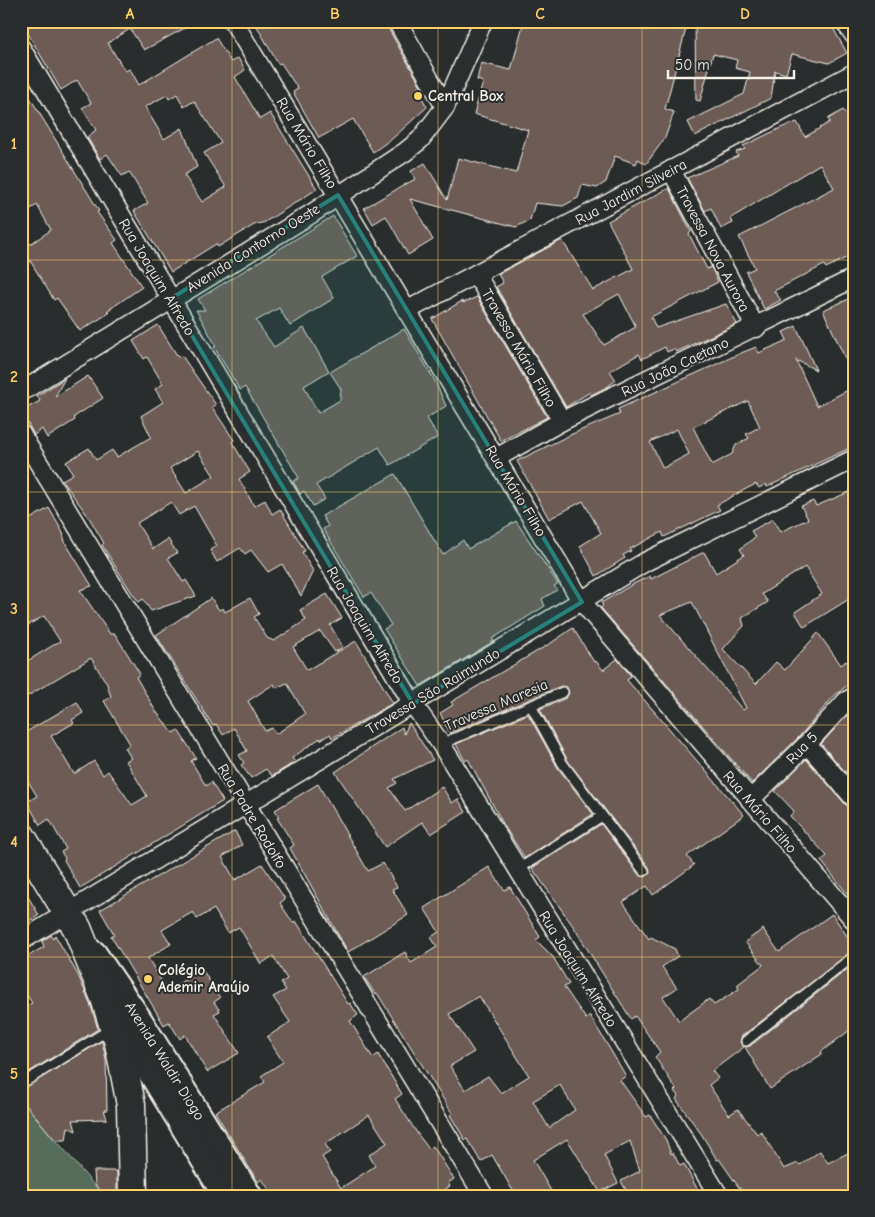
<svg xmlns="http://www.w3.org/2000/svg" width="875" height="1217" viewBox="0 0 875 1217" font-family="'Comic Neue',sans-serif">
<rect width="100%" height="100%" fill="#2a2d2e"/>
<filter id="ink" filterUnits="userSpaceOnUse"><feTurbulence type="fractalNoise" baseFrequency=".02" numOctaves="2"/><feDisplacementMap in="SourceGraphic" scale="10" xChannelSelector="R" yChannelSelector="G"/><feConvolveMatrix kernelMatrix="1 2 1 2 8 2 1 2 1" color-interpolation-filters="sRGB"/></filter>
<g filter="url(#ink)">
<!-- green -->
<polygon fill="#556d5a" stroke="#a4afa1" points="21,1098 103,1196 21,1196"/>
<!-- building -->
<g fill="#6d5c56" stroke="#f4f1e8" fill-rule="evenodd">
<path d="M34,21H198L144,50L130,29L108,43L125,71L130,69L139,85L216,38L231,62L238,58L245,70L235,77L260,119L270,113L317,189L265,222L254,225L218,247L216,244L171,272L134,211L148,203L129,172L122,176L107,154L100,159L87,137L96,130L82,108L91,103L77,80L61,90L24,27ZM177,94L184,107L194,101L221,143L204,153L226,187L202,202L184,175L197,167L182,128L164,139L145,107L167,95L169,99Z"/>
<polygon points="254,21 384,21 421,86 417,88 427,107 393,138 373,152 353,119 319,138 293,92 298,89 281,63 278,64"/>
<polygon points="524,21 688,21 665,109 674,112 665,138 646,164 638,159 636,164 615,156 606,182 597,188 582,185 578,198 563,206 535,203 530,220 516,227 410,199 433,240 408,255 386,216 373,224 364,208 415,179 411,171 425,163 447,200 458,158 516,173 528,130 474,114 483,82 477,80 481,63 511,70"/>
<polygon points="695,21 829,21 847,53 829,63 792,54 786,74 775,71 771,98 695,136 688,122 744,94 750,72 735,68 737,60 713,54 700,101 696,100"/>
<polygon points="21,83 99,211 97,212 117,240 113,243 142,287 107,311 109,313 80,331 57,298 54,300 23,249 51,230 37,205 21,215"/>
<polygon points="854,109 854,254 826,268 824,265 774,291 781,300 764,309 746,272 755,268 739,237 834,188 820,164 731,218 733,223 721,229 711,208 705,211 687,178 738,156 736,152 745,149 743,146 783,127 797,122 805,137 830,122 828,119 843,110 846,114"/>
<path d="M669,188L691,232L689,234L707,269L711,267L718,282L651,317L656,328L726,304L737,324L676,352L674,349L667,352L665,347L642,359L639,354L610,371L616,380L607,387L591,395L590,392L566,407L496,287L503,283L498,274L562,240L593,290L633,269L608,221ZM619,294L636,327L604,345L583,314Z"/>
<polygon points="333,216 357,256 322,277 334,298 290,326 279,308 256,321 274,347 304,328 329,371 304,386 318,413 340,400 341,389 330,372 404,329 435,381 446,406 427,418 438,437 390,465 379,447 316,485 325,499 313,506 304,491 300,494 293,481 299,478 245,387 240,390 214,347 216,346 196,310 205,310 198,299"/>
<polygon points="477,297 547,417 501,441 432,319 462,301 463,303"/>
<polygon points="854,297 854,378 823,310"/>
<path d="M158,325L178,357L182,356L216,405L212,407L234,440L232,442L250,472L239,479L254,506L265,500L272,514L280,509L305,551L302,552L313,571L301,596L282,564L268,572L251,550L245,554L240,548L217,562L210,550L217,546L194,506L179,515L171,502L137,523L153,549L168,539L177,553L168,558L183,582L186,580L196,596L151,611L143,599L139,602L132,593L102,545L104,543L88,516L62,480L73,474L66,462L89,448L96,460L112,450L117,457L151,437L141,416L163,402L155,389L163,384L147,357L144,359L133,341ZM198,451L214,476L186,493L170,468Z"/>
<path d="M796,326L816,370L796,360L817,406L854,387V446L767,487L766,484L759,488L756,484L742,491L717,505L720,510L664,537L662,532L630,549L631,551L623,555L625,558L596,576L580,546L601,533L583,501L549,519L517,461L572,434L620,414L618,409L741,353L756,347L759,353L787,340L783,332ZM748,401L760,427L746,434L749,438L736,445L732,454L712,465L693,427ZM677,429L689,454L663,468L650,442Z"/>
<polygon points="88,376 103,398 74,417 75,420 47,438 42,429 34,435 21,411 40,401 37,396 65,378 55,397"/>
<polygon points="395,474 443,555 463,540 468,549 516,521 558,584 554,586 557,590 542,599 545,606 492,639 494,641 420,686 384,629 391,625 371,593 364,597 323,529 328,526 322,516"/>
<path d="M854,490V596L804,627L795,612L822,594L805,567L762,594L768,602L742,618L744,626L723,649L756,684L776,662L785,670L818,633L841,665L846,661L854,671V676L848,680L850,683L834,696L799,737L752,783L601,608L603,605L601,603L633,584L650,576L651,579L704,552L716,573L744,555L740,549L755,537L751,531L773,519L780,532L808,519L801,506L813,501L816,506ZM692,602L746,708L743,710L660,615Z"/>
<polygon points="49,508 63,533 65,542 92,586 80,590 110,634 115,634 140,674 136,677 155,710 173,733 178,730 196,758 191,761 206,786 211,782 223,801 80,888 64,860 65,858 61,852 66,849 49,819 40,825 27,802 37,796 21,770 21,735 77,702 83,713 72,720 74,723 51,736 74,774 94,761 103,775 108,771 132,805 147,796 126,761 131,758 125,748 130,744 104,701 111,697 107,684 91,658 21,700 21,665 60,641 44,616 21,629 21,524"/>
<path d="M327,594L342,618L330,625L343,647L335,652L320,631L293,647L307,670L356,641L393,703L332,738L330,734L320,740V738L292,758L295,762L272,776L266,769L251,778L241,765L244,763L239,755L247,751L234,728L223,735L216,724L213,726L156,635L211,598L219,610L223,608L225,612L250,598L259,614L254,617L267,638L274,641L306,620L300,610ZM287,683L305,714L276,734L272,728L265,731L248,701L274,684L276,688Z"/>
<polygon points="573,628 594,662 596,661 603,670 617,659 631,676 627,680 744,815 687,856 694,865 653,895 647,886 623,902 649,939 651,937 675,949 678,956 662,967 677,988 663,997 679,1021 709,999 714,1005 739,989 737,985 763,965 745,942 763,929 779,952 832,914 854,946 854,950 742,1036 740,1042 744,1047 712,1071 718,1078 709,1085 729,1115 738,1109 757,1134 761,1131 784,1169 798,1163 800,1165 820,1151 828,1163 848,1153 854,1163 854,1196 745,1196 719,1159 717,1160 702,1135 676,1099 678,1096 674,1091 676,1089 655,1057 660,1052 635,1016 631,1019 573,926 532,868 601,824 639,875 645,877 650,873 649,867 568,761 540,709 566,698 569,693 567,687 561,686 450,733 446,726 440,713 453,705 451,702 551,643"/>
<polygon points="852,710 854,711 854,782 821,744"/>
<polygon points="528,714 558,768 593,814 525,858 506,829 468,759 465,761 456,744"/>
<polygon points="409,723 433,760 394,779 397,783 389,788 405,811 442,787 452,803 458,799 466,812 431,834 422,822 385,847 335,772 402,727 404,734"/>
<polygon points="806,759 846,805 854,808 854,902 821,861 827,856 790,816 794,811 775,791"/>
<polygon points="318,784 368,871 383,863 397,887 392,889 408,915 348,952 290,848 294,845 277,818 279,817 275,810"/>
<path d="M235,831L242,845L222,857L235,880L262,864L285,899L280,903L293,923L296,921L348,1004L350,1003L358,1015L350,1021L373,1058L378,1054L402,1094L395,1099L419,1136L429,1149L433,1146L454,1179L448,1183L450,1186L435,1196H273L262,1179L258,1182L215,1112L265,1082L261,1076L283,1062L267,1037L290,1022L273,997L286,990L281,983L287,979L273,956L261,964L239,927L228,933L214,909L197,919L193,912L162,930L171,944L148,958L167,991L202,969L220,998L214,1002L220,1011L214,1014L239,1053L207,1072L185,1035L180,1039L169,1022L164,1025L111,936L114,934L100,910ZM369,1115L387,1143L369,1155L375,1166L341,1188L322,1157L330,1152L325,1144Z"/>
<path d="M489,867L504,890L510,887L540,937L536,940L553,957L569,984L564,987L586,1019L590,1016L626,1076L620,1080L646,1117L650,1115L666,1140L671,1154L673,1153L680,1166L684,1164L701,1196H629L621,1181L640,1171L630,1141L604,1155L618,1183L600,1192L567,1139L533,1160L554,1196H516L492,1155L481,1162L467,1139L465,1140L450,1115L452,1113L377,993L375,994L364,977L405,952L411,963L437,947L431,937L439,932L424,908ZM479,996L529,1076L501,1093L488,1076L465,1090L450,1066L474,1052L449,1014ZM560,1085L575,1110L549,1128L533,1101Z"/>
<polygon points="21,885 39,915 21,926"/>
<polygon points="51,935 53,939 55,935 78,975 90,1003 98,1029 21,1077 21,1009 32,1003 21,986 21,960 44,947 42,941"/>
<polygon points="854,964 854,1027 821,1052 822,1054 770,1089 745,1047 750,1046"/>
<polygon points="102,1041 106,1059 107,1110 104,1110 107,1119 73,1120 76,1131 68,1127 66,1140 55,1140 21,1099 21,1090"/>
<polygon points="94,1171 117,1171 117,1196 105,1196 95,1185"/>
</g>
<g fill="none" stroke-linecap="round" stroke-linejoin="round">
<defs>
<g id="lane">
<polyline points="531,706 563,764 644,871"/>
<polyline points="441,744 563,692"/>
<polyline points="517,870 602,816"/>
<polyline points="746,1041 854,956"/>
<polyline points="21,1084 112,1028"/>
</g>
<g id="street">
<polyline points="233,21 582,602 854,920"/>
<polyline points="397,21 445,107"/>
<polyline points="844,21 854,35"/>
<polyline points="21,48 413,704 441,744 719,1196"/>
<polyline points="671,170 756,328"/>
<polyline points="476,274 562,421"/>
<polyline points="408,310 854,73"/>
<polyline points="21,392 311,214 405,152 420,140 445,107 483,21"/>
<polyline points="21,434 484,1196"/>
<polyline points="496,458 562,421 854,278"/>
<polyline points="807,744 854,798"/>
<polyline points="750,800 807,744 846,701 854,697"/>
<polyline points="21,941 645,562 854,459"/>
</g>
<g id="secondary">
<polyline points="94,954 136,1015 249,1196"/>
<polyline points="116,1015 226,1196"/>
</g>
<polyline id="primary" points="21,836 77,928 105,998 119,1043 131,1105 133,1196"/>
</defs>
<!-- lane casing -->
<use href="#lane" stroke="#f4f1e8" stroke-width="12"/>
<!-- street casing -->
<use href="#street" stroke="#f4f1e8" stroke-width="21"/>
<!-- secondary casing -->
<use href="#secondary" stroke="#f4f1e8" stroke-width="29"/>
<!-- primary casing -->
<use href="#primary" stroke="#f4f1e8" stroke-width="31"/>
<!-- lane -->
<use href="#lane" stroke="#2a2d2e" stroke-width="9"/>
<!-- street -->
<use href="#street" stroke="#2a2d2e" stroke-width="18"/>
<!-- secondary -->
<use href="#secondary" stroke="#2a2d2e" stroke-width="25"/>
<!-- primary -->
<use href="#primary" stroke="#2a2d2e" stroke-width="28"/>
</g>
</g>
<!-- marked area -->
<path fill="#26827a" fill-opacity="0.2" stroke="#26827a" stroke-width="4" stroke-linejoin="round" d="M338,195L582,602L413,704L170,299Z"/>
<!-- grid -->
<path fill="none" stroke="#ffd166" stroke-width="1" stroke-opacity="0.55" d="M232,21V1196M438,21V1196M642,21V1196M21,260H854M21,492H854M21,725H854M21,957H854"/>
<!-- markers -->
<g fill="#ffd166" stroke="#2a2d2e" stroke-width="2">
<circle cx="418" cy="96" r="5"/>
<circle cx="148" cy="979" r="5"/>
</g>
<g text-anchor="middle" stroke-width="4" stroke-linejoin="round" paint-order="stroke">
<!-- poi labels -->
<g font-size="15" font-weight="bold" fill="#f4f1e8" stroke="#2a2d2e" text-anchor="start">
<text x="428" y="101">Central Box</text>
<text x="158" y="975">Colégio<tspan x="158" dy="17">Ademir Araújo</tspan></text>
</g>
<!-- street labels -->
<g font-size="15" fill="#f4f1e8" stroke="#2a2d2e">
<text transform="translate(307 143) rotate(59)" y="5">Rua Mário Filho</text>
<text transform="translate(631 192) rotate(-28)" y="5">Rua Jardim Silveira</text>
<text transform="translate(253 248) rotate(-32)" y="5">Avenida Contorno Oeste</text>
<text transform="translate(713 249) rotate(62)" y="5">Travessa Nova Aurora</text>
<text transform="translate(157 277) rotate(59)" y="5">Rua Joaquim Alfredo</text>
<text transform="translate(519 348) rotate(60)" y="5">Travessa Mário Filho</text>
<text transform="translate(675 367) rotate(-26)" y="5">Rua João Caetano</text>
<text transform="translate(516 491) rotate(59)" y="5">Rua Mário Filho</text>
<text transform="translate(365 625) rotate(59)" y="5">Rua Joaquim Alfredo</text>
<text transform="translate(433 691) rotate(-31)" y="5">Travessa São Raimundo</text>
<text transform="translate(496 705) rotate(-23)" y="5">Travessa Maresia</text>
<text transform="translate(802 748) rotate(-46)" y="5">Rua 5</text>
<text transform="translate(760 812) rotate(49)" y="5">Rua Mário Filho</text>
<text transform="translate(252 816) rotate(59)" y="5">Rua Padre Rodolfo</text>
<text transform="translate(578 969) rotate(58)" y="5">Rua Joaquim Alfredo</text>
<text transform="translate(165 1061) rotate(58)" y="5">Avenida Waldir Diogo</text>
</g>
</g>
<!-- margin -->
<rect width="875" height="1217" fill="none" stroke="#2a2d2e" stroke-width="55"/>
<!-- scale -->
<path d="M668 70v8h126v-8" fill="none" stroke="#f4f1e8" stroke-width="2.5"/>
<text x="675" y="70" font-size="15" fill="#f4f1e8" stroke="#2a2d2e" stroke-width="4" paint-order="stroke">50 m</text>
<rect x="28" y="28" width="820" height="1162" fill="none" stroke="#ffd166" stroke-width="2"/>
<g font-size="16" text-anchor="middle" font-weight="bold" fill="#ffd166">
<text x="130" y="19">A</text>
<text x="335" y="19">B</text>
<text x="540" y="19">C</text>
<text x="745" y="19">D</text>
<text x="14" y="149">1</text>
<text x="14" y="382">2</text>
<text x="14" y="614">3</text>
<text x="14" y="847">4</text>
<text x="14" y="1079">5</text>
</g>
</svg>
